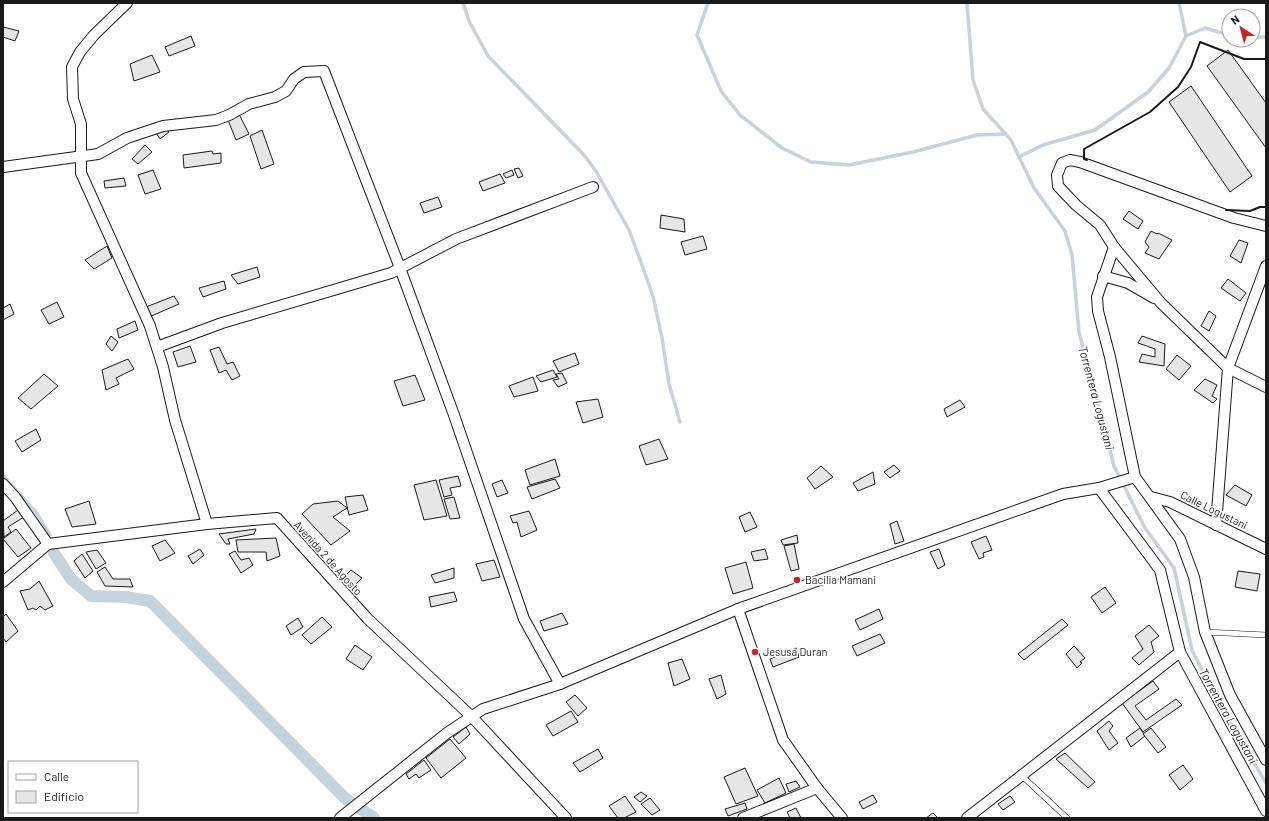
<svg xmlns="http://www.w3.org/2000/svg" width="1269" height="821" viewBox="0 0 1269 821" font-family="Barlow,sans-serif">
<rect width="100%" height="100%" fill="#fff"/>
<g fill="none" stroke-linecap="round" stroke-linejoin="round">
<!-- stream -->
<g stroke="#c6d2dc" stroke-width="3.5">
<polyline points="463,3 469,21 488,56 585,156 597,173 629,230 638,254 653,296 662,338 669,384 680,422"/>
<polyline points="708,3 697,35 721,91 740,115 782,148 811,162 849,165 913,152 977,135 1005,134"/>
<polyline points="967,3 973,80 983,109 1011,140 1034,188 1065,231 1072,255 1079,332 1114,466 1145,528 1174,568 1192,650 1220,706 1266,783"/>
<polyline points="1179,3 1186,36"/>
<polyline points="1253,37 1266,37"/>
<polyline points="1019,157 1043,145 1095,130 1148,92 1169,68 1186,36 1205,28 1229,35"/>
<polyline points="3,476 36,512 50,535"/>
</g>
<!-- canal -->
<polyline stroke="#c6d2dc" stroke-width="12" points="54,553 71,579 91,596 126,597 150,601 346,799 374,818"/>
</g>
<!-- building -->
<g fill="#e6e6e6" stroke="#1a1a1a">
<polygon points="3,27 19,31 15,41 3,37"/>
<polygon points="191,36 195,46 169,56 165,47"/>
<polygon points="1228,50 1266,103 1266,148 1207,66"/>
<polygon points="152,55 160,72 134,81 130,64"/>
<polygon points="1191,86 1252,176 1230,192 1169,102"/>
<polygon points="239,114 249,134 236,140 228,120"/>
<polygon points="164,127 169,132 160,139 154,130"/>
<polygon points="262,130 274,164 261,169 250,136"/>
<polygon points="145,145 152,152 138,164 132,159"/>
<polygon points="212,151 213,154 221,153 221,163 184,168 183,155"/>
<polygon points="519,168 523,176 518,178 514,169"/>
<polygon points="153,170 161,189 145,194 138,175"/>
<polygon points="512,170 514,175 506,178 503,174"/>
<polygon points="500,174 505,183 483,191 479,182"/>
<polygon points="124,178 126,186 105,188 104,181"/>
<polygon points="438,197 442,207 424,213 420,203"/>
<polygon points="1129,211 1143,221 1138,229 1123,219"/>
<polygon points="661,215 684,219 685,232 660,228"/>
<polygon points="1151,231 1157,234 1158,233 1172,240 1159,259 1145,253 1149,247 1145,242"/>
<polygon points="703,236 707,249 685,255 681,242"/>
<polygon points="1239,240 1248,243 1241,263 1230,256"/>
<polygon points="107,246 112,258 94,269 85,260"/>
<polygon points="257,267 260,277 238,284 231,275"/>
<polygon points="1228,279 1246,293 1240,301 1221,288"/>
<polygon points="224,281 226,289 203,297 199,288"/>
<polygon points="174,296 179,304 149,317 146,307"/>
<polygon points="57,302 64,317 49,324 41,310"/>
<polygon points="10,304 14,314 3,320 3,308"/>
<polygon points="1209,311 1216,316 1209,331 1201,326"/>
<polygon points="135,321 138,330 119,338 117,329"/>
<polygon points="111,336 118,342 112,351 106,344"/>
<polygon points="1142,336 1165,344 1164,366 1139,362 1142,354 1155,357 1155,349 1138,343"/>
<polygon points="190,346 196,362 178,367 173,352"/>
<polygon points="219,347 227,364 233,362 240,376 232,380 226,370 219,373 210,350"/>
<polygon points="575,353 579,364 559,372 553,361"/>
<polygon points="1177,355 1191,366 1179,380 1166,369"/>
<polygon points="128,359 134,369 116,378 119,384 106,390 102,370"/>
<polygon points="553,370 557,377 541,382 536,376"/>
<polygon points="562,373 567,383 558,387 553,380 559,379 556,374"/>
<polygon points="44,374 58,386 31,409 18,398"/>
<polygon points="415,375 425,400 403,406 394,381"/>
<polygon points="533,377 538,391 514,397 509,386"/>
<polygon points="1205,379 1217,385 1212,396 1217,399 1213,403 1194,390"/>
<polygon points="598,399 603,417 583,423 576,402"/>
<polygon points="960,400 965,407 947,417 944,409"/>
<polygon points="36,429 41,440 22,452 15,441"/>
<polygon points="659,439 668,459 646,465 639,446"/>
<polygon points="555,459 560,476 530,485 525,470"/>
<polygon points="894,465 900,471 890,478 884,472"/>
<polygon points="821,466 833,477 815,489 807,478"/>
<polygon points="873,472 875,484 858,491 853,483"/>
<polygon points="458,476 461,486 450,488 452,495 444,497 439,480"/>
<polygon points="555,479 560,488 532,499 527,487"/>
<polygon points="436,480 447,516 424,520 414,485"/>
<polygon points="502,480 508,493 497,497 492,484"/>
<polygon points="1235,485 1252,495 1246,506 1226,495"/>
<polygon points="363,495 368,510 349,515 345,497"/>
<polygon points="454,497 460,518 450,519 444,499"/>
<polygon points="89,501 96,524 72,527 65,509"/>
<polygon points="338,501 347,508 333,517 350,531 331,545 302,514 313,504"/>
<polygon points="18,510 24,517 8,527 11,532 4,537 3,521"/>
<polygon points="529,511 537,530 521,537 517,522 513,523 510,516"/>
<polygon points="750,512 757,527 745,532 739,517"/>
<polygon points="897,521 904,541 895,544 890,524"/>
<polygon points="16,529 31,548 18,557 3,539"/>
<polygon points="256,529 254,534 228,539 230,544 226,544 219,534"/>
<polygon points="797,535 798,543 783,545 781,540"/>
<polygon points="986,536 992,550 983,553 984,557 979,559 971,542"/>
<polygon points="276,538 280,556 267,561 266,552 238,552 236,540"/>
<polygon points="165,540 175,553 160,561 152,546"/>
<polygon points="794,544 799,569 791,571 784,546"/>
<polygon points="200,549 204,555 193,564 188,556"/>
<polygon points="765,549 768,559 754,561 751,552"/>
<polygon points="939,549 945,565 938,569 930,552"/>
<polygon points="97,550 106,563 96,569 86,552"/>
<polygon points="235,551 241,560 249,558 253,565 241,573 229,554"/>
<polygon points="82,554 93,571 85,578 74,561"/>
<polygon points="494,560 500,577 482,581 476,564"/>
<polygon points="746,562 753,588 733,594 725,568"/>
<polygon points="105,567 113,579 130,579 133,587 105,586 97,572"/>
<polygon points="454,568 454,578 435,583 431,575"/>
<polygon points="351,570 362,578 351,589 342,579"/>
<polygon points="1238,571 1260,574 1257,591 1235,587"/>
<polygon points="39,581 53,606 45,610 40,606 36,610 33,608 28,610 20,591 30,589"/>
<polygon points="1105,587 1116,603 1102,613 1091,597"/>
<polygon points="454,592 457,601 431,607 429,597"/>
<polygon points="879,609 883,619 860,630 855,620"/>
<polygon points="562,613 568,624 544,631 540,621"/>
<polygon points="6,614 18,631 6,642 3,638 3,617"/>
<polygon points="322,617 332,627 311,644 302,635"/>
<polygon points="298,618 303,627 291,635 286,626"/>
<polygon points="1062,619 1068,625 1024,660 1018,654"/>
<polygon points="1149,625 1159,636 1151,642 1154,652 1139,665 1132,658 1143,649 1135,636"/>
<polygon points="880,634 885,643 857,656 852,646"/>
<polygon points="355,645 372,657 363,670 346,659"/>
<polygon points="1074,646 1085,658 1080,662 1082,663 1077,668 1066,654"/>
<polygon points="796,648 799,657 773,667 770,659"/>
<polygon points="682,659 690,679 674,686 668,663"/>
<polygon points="721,675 726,694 717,699 709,679"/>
<polygon points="1153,681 1159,689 1135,706 1146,720 1176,699 1182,705 1143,732 1122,703"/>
<polygon points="575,695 587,708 578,716 566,702"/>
<polygon points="571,711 578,722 553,736 546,725"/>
<polygon points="1109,721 1113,726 1109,731 1118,743 1109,750 1097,731"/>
<polygon points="466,727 470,734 459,744 453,737"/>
<polygon points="1140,728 1145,736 1131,747 1126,738"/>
<polygon points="1151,728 1166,747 1158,753 1143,734"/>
<polygon points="450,739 466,758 441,778 426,758"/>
<polygon points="598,749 603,758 580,772 573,763"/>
<polygon points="1065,753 1095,782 1088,788 1056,759"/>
<polygon points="424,760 431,770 419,778 416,774 409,779 406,774"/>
<polygon points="1183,765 1193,779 1180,790 1169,775"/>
<polygon points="745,768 758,796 736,804 724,777"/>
<polygon points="779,778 786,793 765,803 757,790"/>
<polygon points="796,781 800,787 789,792 786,784"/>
<polygon points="641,792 647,796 640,802 634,797"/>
<polygon points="873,795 877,802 863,809 859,802"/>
<polygon points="625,796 636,812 624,818 618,818 609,806"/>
<polygon points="1010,796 1015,802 1003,810 998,804"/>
<polygon points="650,798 660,810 652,815 641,804"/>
<polygon points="745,803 747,809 728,816 725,809"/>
<polygon points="796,808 801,818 790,818 787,812"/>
<polygon points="933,813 938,818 926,818"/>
</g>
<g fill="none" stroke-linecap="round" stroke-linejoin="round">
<defs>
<g id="lane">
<polyline points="1205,632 1266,635"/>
<polyline points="1021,775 1067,818"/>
</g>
<g id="street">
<polyline points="127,3 94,35 80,52 72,67 73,99 81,124 81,173 150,326 163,367 175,420 207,524"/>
<polyline points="3,167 98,154 127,138 163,126 216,120 229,115 249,104 275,97 286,91 294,79 304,72 324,71 400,268 454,415 524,619 560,684"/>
<polyline points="1266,226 1234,218 1080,162 1070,160 1062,163 1057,175 1058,186 1076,205 1100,225 1114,247 1161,303 1228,368 1266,387"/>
<polyline points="1114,247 1097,297 1098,311 1110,357 1135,477 1180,539 1194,577 1205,632 1230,695 1266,760"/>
<polyline points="1103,276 1128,283 1154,298"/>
<polyline points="157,347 222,323 391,273 456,239 593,187"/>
<polyline points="3,484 15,497 48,544"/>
<polyline points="1099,488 1160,570 1180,652 1266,811"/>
<polyline points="1151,497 1170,502 1266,549"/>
<polyline points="1216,525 1228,368 1266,266"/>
<polyline points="3,582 48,544 207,524 277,518 368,619 472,717 566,818"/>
<polyline points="738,609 783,740 817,788 842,818"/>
<polyline points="340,818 447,733 483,709 560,684 738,609 1063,494 1099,488 1135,477"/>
<polyline points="743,818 817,788"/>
<polyline points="967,818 1180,652"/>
</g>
</defs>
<!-- lane casing -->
<use href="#lane" stroke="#1a1a1a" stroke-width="6"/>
<!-- street casing -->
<use href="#street" stroke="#1a1a1a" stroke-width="12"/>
<!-- lane -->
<use href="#lane" stroke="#fff" stroke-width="5"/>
<!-- street -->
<use href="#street" stroke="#fff" stroke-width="10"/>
<!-- wall -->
<g stroke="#1a1a1a" stroke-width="2">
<polyline points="1087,160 1084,159 1084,149 1150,112 1178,87 1191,67 1200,42 1244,59 1266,59"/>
<polyline points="1226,210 1250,211 1260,207 1266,207"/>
</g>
</g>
<!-- markers -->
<g fill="#c62828" stroke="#fff" stroke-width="1.5">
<circle cx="797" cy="580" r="4"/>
<circle cx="755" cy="652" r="4"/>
</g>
<g text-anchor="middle" stroke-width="3" stroke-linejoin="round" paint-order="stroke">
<!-- street labels -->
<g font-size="11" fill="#1a1a1a" stroke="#fff">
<text transform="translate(1214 510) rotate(26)" y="4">Calle Logustani</text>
<text transform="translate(328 558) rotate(48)" y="4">Avenida 2 de Agosto</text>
</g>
<!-- poi labels -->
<g font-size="11" fill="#1a1a1a" stroke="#fff" text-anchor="start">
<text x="805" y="584">Bacilia Mamani</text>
<text x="763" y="656">Jesusa Duran</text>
</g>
<!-- water labels -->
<g font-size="12" font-style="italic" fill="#1a1a1a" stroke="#fff">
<text transform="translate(1096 398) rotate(75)" y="4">Torrentera Logustani</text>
<text transform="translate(1228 716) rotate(61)" y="4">Torrentera Logustani</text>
</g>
</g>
<!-- border -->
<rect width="1269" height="821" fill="none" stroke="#1a1a1a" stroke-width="8"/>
<!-- legend -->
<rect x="8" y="761" width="130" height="52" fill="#ffffff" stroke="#a3a3a3"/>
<rect x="16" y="774" width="20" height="6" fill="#ffffff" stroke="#a3a3a3"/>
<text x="44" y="781" font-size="12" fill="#1a1a1a">Calle</text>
<rect x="16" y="791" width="20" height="12" fill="#e6e6e6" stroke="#a3a3a3"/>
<text x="44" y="801" font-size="12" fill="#1a1a1a">Edificio</text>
<!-- north arrow -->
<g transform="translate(1241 28) rotate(324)"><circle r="19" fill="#ffffff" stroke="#a3a3a3"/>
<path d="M0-3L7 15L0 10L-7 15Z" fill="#c62828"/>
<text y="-6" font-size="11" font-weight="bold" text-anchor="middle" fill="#1a1a1a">N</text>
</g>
</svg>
